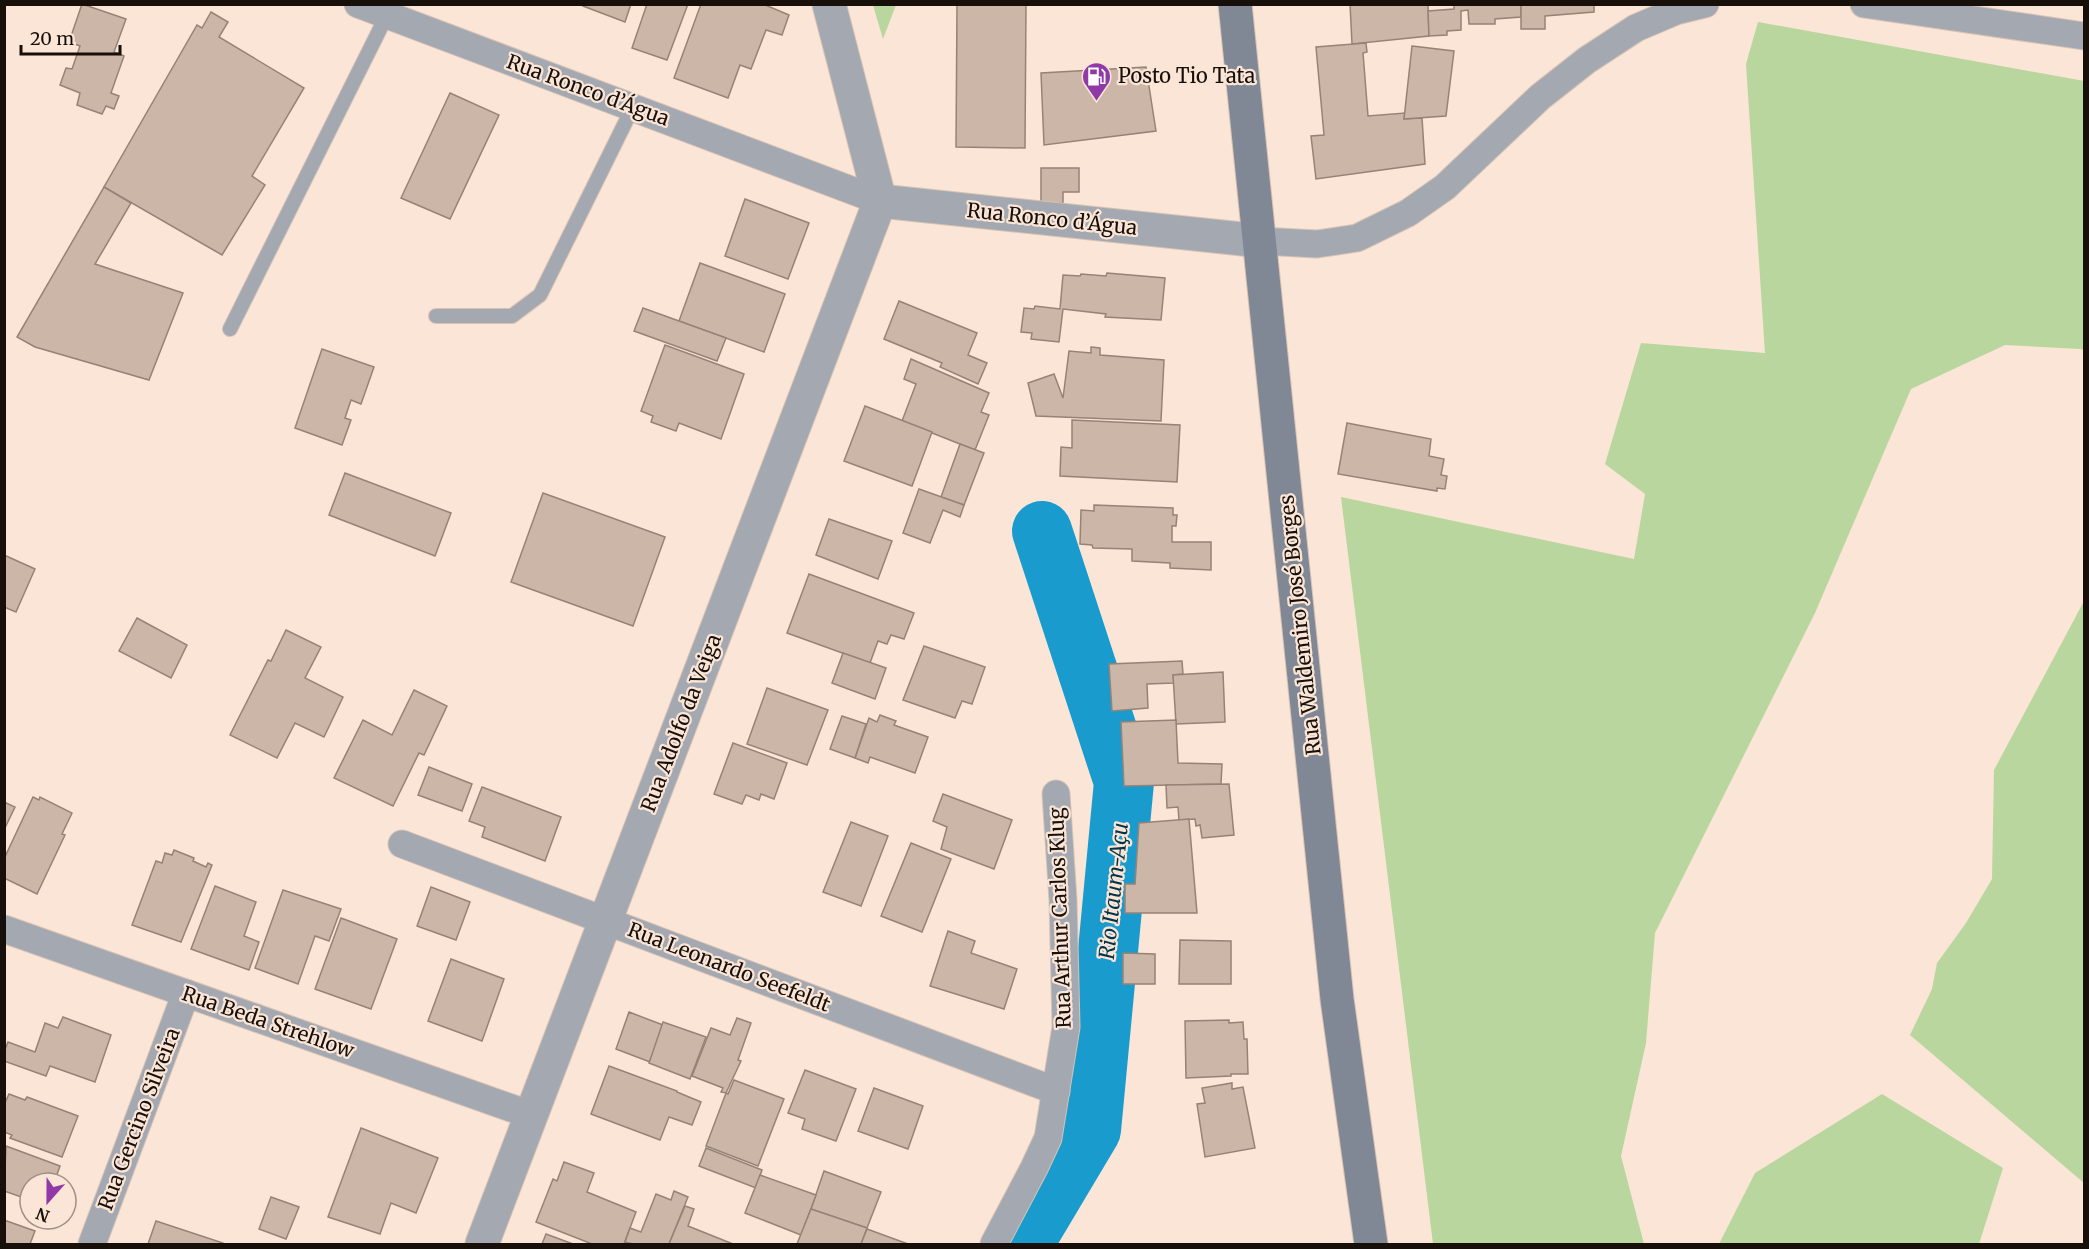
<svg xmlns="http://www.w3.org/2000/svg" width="2089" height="1249" viewBox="0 0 2089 1249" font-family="Merriweather,serif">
<rect width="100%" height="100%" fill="#fbe5d6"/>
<!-- green -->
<g fill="#b9d69e">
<polygon points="873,5 896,5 883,39"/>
<polygon points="1758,22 2084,81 2084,350 2080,349 2005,345 1911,389 1815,613 1655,933 1646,1043 1621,1156 1644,1244 1433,1244 1341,497 1634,559 1645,494 1605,464 1641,343 1765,353 1746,64"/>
<polygon points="2084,601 2084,1183 1910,1035 1932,989 1937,963 1966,923 1992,879 1994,770"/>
<polygon points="1882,1094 2003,1168 1979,1244 1719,1244 1755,1173"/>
</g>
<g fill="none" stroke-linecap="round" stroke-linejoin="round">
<!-- river -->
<polyline stroke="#199ccd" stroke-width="60" points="1023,1244 1091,1130 1124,782 1042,531"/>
</g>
<!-- building -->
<g fill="#cbb6a8" stroke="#978375" stroke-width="1.5">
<polygon points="82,4 126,19 114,52 124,56 111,93 119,96 114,109 106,106 102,114 77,105 80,93 60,85 66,68 72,69 80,46 69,42"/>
<polygon points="584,4 631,4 625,22 583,6"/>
<polygon points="647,4 688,4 667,60 632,48"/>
<polygon points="701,4 763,4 789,15 782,35 766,30 751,69 740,65 728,98 674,78"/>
<polygon points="957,4 1026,4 1025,148 956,147"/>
<polygon points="1350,4 1428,4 1429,36 1352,44"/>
<polygon points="1454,4 1521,4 1521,17 1495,19 1495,24 1469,24 1468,10 1461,11 1461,30 1447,31 1447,35 1429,36 1428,11 1454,9"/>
<polygon points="1521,4 1594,4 1594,12 1545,16 1545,29 1521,29"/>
<polygon points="211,12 228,22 219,37 304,88 252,176 265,185 222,255 104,187 197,25 202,28"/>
<polygon points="1366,43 1367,52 1363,53 1368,116 1405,113 1404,119 1422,118 1425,164 1316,179 1311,136 1324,135 1316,47"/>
<polygon points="1412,46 1454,51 1446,116 1404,119"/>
<polygon points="1146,67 1156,131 1044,145 1041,73"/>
<polygon points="450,93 499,115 450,219 401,198"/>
<polygon points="1041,168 1079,168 1079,192 1063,192 1063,203 1041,204"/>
<polygon points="104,187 131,203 95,264 183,293 149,380 35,347 17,337"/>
<polygon points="745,199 809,223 788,279 725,256"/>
<polygon points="700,263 785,294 764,352 679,321"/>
<polygon points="1107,273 1165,278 1161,320 1105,317 1106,314 1063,309 1059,342 1031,339 1032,333 1021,332 1024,308 1034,309 1035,306 1060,309 1063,275 1080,276 1081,274 1106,276"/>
<polygon points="899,301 977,333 968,355 987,363 978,384 940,367 942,363 884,339"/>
<polygon points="643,308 726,338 717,361 634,331"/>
<polygon points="665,345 744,374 721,439 679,423 676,431 651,422 653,416 641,411"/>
<polygon points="1091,347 1100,348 1100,355 1164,360 1161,421 1036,416 1028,383 1054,374 1063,398 1069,351 1091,353"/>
<polygon points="322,349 374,367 361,404 351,400 345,418 351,420 342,445 295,428"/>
<polygon points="911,359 989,393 981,412 989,415 975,450 902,421 916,384 904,379"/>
<polygon points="865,406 932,432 912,486 844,461"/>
<polygon points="1072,420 1180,425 1177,482 1060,476 1061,447 1072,448"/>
<polygon points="1347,423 1431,439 1429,456 1444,459 1441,475 1447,476 1445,489 1437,488 1437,491 1338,474"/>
<polygon points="960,444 984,453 964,505 941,497"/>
<polygon points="345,473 451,513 435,556 329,515"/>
<polygon points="919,489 964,505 960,517 943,510 930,543 903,533"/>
<polygon points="543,493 665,537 633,626 511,582"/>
<polygon points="1094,505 1173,508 1173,515 1177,515 1176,526 1172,526 1172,542 1211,542 1211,570 1170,568 1170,563 1132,561 1132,549 1093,548 1092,545 1080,544 1081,510 1094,511"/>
<polygon points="829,519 892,541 878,579 816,555"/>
<polygon points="4,555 35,569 16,612 4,607"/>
<polygon points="809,574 914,613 904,639 891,635 887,644 878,641 870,663 787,633"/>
<polygon points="137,618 187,645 171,678 119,651"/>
<polygon points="286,630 321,647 305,678 343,697 324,737 295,723 277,758 230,735 268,660 271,661"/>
<polygon points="924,646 985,667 972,704 962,701 955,718 903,700"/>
<polygon points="843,653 886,668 875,699 832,683"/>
<polygon points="1182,661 1183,674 1173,675 1174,683 1147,684 1148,708 1112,711 1109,664"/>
<polygon points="1223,672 1225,722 1176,724 1173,675"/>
<polygon points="767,688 828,710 807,765 747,744"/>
<polygon points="414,690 447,706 424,755 419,753 393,806 334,778 363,720 392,735"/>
<polygon points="880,715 896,721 894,725 928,737 915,773 870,757 868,763 855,758 869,718 877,722"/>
<polygon points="842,716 866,724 855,758 830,749"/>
<polygon points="1176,720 1178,763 1222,764 1221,784 1124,786 1121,722"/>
<polygon points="733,743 787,763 774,799 761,794 759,800 746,795 742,804 714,794"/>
<polygon points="429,767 472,784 462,811 418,795"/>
<polygon points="1229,784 1234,835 1202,838 1200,825 1196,826 1195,819 1179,820 1178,807 1167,808 1166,785"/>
<polygon points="482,787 561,817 545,861 482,837 485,827 469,821"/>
<polygon points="943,794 1012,820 994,869 941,849 947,827 933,821"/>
<polygon points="33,797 39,800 40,797 72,813 62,834 65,835 37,894 4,878 4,859"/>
<polygon points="4,802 15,807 4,830"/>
<polygon points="1189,819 1197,913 1125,913 1125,884 1135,884 1139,823"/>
<polygon points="851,822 888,836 861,906 823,892"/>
<polygon points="911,843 951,859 922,932 881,916"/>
<polygon points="174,850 194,858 193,861 206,867 208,863 212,865 181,942 132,925 156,861 162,863 165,853 172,855"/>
<polygon points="215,886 256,902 244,936 259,942 249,970 191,949"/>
<polygon points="431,887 470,902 456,940 417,926"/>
<polygon points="283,890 341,909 329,941 315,936 298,984 255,968"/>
<polygon points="341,918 397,939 371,1009 315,989"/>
<polygon points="948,931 975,941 971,953 1017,969 1004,1009 930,986"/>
<polygon points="1180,940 1231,941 1231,984 1179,984"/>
<polygon points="1123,953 1155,954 1155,984 1123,984"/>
<polygon points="451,959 504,979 482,1041 428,1021"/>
<polygon points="629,1012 663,1025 650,1062 616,1049"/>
<polygon points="63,1017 111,1035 95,1082 50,1066 46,1076 4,1061 4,1052 8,1042 35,1052 45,1023 58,1028"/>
<polygon points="737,1018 751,1023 738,1060 741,1061 726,1093 721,1092 723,1088 692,1076 711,1028 730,1035"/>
<polygon points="1229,1020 1229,1023 1243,1022 1244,1039 1247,1039 1248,1074 1231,1074 1231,1076 1186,1078 1185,1021"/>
<polygon points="663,1022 706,1037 690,1079 649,1063"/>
<polygon points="609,1066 677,1091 677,1092 701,1102 692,1125 669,1117 660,1140 591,1114"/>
<polygon points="805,1070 856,1089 836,1141 802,1129 805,1119 788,1113"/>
<polygon points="734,1080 784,1099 758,1166 706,1146 726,1093 728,1094"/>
<polygon points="1232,1083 1232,1089 1243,1087 1255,1148 1205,1157 1197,1104 1205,1103 1202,1088"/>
<polygon points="874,1088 923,1106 908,1149 858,1131"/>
<polygon points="9,1094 25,1100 27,1097 78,1116 62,1157 10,1138 12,1135 4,1132 4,1105"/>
<polygon points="361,1128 438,1158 416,1213 391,1203 380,1234 328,1217"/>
<polygon points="6,1146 60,1166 54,1183 30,1183 30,1200 4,1191"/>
<polygon points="706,1148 762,1170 756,1188 699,1166"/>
<polygon points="564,1162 594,1173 587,1192 636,1212 624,1244 592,1244 536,1222 553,1179 557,1181"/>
<polygon points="824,1171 881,1192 867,1228 811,1209"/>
<polygon points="760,1175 816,1195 801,1235 745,1213"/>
<polygon points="674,1191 688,1197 669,1244 633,1244 625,1242 630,1228 641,1232 656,1194 671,1200"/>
<polygon points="271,1197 299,1207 286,1239 259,1229"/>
<polygon points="685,1206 694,1209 688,1226 733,1244 669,1244"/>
<polygon points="811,1209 867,1228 861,1244 797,1244"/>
<polygon points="4,1220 35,1231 30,1244 4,1244"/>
<polygon points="156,1221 223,1243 223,1244 148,1244"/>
<polygon points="867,1229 908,1244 861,1244"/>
<polygon points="546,1234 573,1244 542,1244"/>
</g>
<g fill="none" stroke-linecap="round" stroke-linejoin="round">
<defs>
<g id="service">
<polyline points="436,316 512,316 540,295 633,107"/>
<polyline points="230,329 387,15"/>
</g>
<g id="minor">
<polyline points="358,4 880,201"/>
<polyline points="1864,4 2084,36"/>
<polyline points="1261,241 1317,244 1357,238 1408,213 1445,187 1540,97 1587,60 1636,28 1676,11 1705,4"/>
<polyline points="402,844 1056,1091"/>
<polyline points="4,929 531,1115"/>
<polyline points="92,1244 186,993"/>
<polyline points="994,1244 1034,1168 1048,1138 1066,1027 1063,900 1056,794"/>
</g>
<g id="tertiary">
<polyline points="829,4 880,201"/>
<polyline points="880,201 1261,241"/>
<polyline points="482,1244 880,201"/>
</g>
<polyline id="secondary" points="1235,4 1337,999 1371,1244"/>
</defs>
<!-- service casing -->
<use href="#service" stroke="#d6c3b5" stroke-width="16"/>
<!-- minor casing -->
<use href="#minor" stroke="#d6c3b5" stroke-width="29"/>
<!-- tertiary casing -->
<use href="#tertiary" stroke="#d6c3b5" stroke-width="35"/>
<!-- secondary casing -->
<use href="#secondary" stroke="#d6c3b5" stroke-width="35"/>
<!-- service -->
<use href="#service" stroke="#a3a8b1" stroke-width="14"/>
<!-- minor -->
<use href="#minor" stroke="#a3a8b1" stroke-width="27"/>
<!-- tertiary -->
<use href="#tertiary" stroke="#a3a8b1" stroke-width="33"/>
<!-- secondary -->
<use href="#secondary" stroke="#818895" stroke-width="33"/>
</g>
<!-- icons -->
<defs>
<symbol id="fuel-pin" viewBox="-11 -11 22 30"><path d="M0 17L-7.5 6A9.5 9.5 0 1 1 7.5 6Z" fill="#913aa7" stroke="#fbe5d6"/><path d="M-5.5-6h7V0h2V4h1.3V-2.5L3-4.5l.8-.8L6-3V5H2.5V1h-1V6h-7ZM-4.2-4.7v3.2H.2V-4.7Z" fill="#fff"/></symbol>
</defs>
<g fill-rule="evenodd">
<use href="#fuel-pin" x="1080" y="60" width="33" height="45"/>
</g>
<g text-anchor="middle" stroke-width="4.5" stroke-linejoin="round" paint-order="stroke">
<!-- poi labels -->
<g font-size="20" fill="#160f0a" stroke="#fbe5d6" text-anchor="start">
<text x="1118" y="83">Posto Tio Tata</text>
</g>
<!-- street labels -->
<g font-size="20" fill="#160f0a" stroke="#fbe5d6">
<text transform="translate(588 90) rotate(20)" y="7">Rua Ronco d’Água</text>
<text transform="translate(1052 219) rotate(6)" y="7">Rua Ronco d’Água</text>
<text transform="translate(1300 625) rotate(-96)" y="7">Rua Waldemiro José Borges</text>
<text transform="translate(681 723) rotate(-69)" y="7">Rua Adolfo da Veiga</text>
<text transform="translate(1060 918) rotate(-92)" y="7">Rua Arthur Carlos Klug</text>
<text transform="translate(729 967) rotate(21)" y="7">Rua Leonardo Seefeldt</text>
<text transform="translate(268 1022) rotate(19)" y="7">Rua Beda Strehlow</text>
<text transform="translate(139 1119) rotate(-69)" y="7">Rua Gercino Silveira</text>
</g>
<!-- water labels -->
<g font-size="21" font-style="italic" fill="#003549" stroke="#fbe5d6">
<text transform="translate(1114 891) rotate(-84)" y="7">Rio Itaum-Açu</text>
</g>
</g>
<!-- border -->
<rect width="2089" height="1249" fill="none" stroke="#160f0a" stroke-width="12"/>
<!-- north arrow -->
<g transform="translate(48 1201) rotate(201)"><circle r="28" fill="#fbe5d6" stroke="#9f8f84" stroke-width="1.5"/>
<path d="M0-4.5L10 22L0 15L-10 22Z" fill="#913aa7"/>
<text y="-9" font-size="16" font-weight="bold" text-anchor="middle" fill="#160f0a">N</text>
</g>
<!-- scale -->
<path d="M21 45v9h99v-9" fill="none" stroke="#160f0a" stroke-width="3"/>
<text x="30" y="45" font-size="18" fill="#160f0a" stroke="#fbe5d6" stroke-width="4.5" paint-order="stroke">20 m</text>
</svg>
